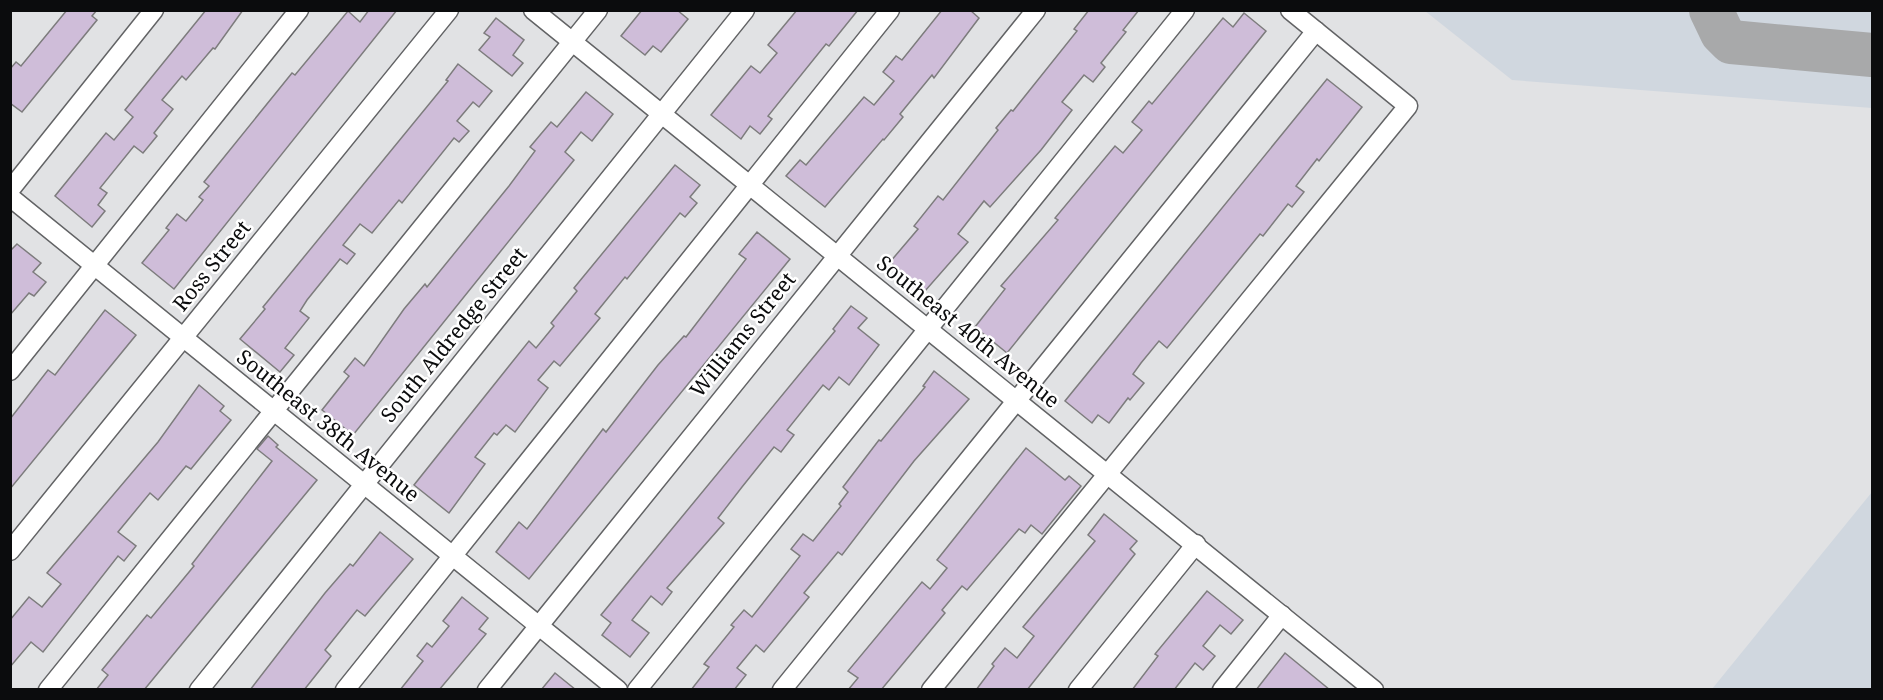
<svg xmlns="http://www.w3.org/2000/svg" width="1883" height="700" viewBox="0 0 1883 700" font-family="'Noto Serif',serif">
<rect width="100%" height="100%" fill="#e1e2e4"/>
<!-- built -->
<g fill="#d0d7df">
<polygon points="1425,11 1872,11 1872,108 1512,80"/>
<polygon points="1872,492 1872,689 1712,689"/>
</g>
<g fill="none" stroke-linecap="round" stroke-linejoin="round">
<!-- taxiway -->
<polyline stroke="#a8a9aa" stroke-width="44" points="1711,10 1722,33 1731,42 1872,55"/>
</g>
<!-- building -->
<g fill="#cfbdd9" stroke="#7d7c7d" stroke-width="1.5">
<polygon points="67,10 97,10 92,16 97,20 22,112 10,103 10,69 16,62 21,66"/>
<polygon points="206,10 243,10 215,49 213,48 186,80 182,76 162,100 173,109 154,133 157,136 143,153 134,146 100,188 107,193 98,205 105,211 92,227 55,196 106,133 114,140 133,117 125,110"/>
<polygon points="369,10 397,10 174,289 142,263 169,230 166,228 177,214 186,221 203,200 199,197 209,186 204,182 292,73 295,75 348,11 360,22"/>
<polygon points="642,10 677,10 688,19 661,52 653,46 645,55 621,36"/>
<polygon points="797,10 858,10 829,46 826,44 768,116 772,119 760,134 750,126 741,139 711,115 751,66 760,73 777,53 768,45"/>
<polygon points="942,10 970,10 979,18 934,78 932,75 900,114 903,117 884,140 883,139 825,207 786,176 800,160 806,165 864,97 874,105 894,81 883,72 896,56 902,60"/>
<polygon points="1089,10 1139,10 1123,30 1126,32 1101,63 1105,67 1093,82 1084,75 1062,102 1072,110 1041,150 990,207 984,201 958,234 968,242 925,291 890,262 918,229 914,226 938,196 943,200 998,130 996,128 1011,110 1013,111 1077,31 1074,29"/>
<polygon points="1244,13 1266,31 1007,353 975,327 1005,289 1001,286 1058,220 1055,218 1115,146 1123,153 1142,130 1132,122 1149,101 1152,104 1223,18 1233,27"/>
<polygon points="496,18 524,40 513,55 523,63 512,76 479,50 490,37 484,33"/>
<polygon points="458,64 492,91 479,107 473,102 457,121 469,131 459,142 454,138 402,203 399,200 372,233 360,224 343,245 355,254 347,264 340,259 307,300 300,311 309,318 285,348 294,355 280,372 240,339 265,309 263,307 448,81 446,80"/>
<polygon points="1327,79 1362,107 1319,161 1317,159 1296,186 1304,192 1292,207 1288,204 1263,236 1260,234 1167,348 1159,341 1141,363 1133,374 1144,383 1130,400 1128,398 1109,423 1098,415 1092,423 1065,401"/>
<polygon points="586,92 613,114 592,141 581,132 565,152 574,160 353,435 322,410 349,376 344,372 355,358 364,366 404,309 425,284 427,287 509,186 535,151 530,147 551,122 557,127"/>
<polygon points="675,165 700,185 690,197 697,203 685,217 680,213 627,279 625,277 595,314 600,318 560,366 554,361 538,380 548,388 515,432 506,425 497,435 494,433 475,457 485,464 449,513 414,485 529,341 536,348 554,326 551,323 577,291 574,288"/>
<polygon points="757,232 790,259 529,579 496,552 519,522 527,529 603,429 606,432 658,365 684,336 686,337 746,259 739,254"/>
<polygon points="17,244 41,263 33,272 46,282 34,296 29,293 10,315 10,251"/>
<polygon points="851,306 867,318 858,328 879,345 849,385 839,377 829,390 823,385 787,430 794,435 781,452 774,447 742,487 718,518 724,523 667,588 672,592 662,605 651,596 632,620 649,633 630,657 602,635 611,623 601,615 835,331 833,329"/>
<polygon points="105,310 136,335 10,489 10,419 48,370 55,375"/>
<polygon points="934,371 969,399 914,461 842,555 838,552 804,593 809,597 764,652 756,645 737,668 746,675 734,690 691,690 709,667 704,664 734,627 731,625 744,610 752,617 800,556 791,549 803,534 813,541 841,506 839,504 848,492 843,487 879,440 881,441 925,387 923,386"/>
<polygon points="199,385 224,406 220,411 231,420 191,469 186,466 158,500 150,493 118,532 136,546 124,561 118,556 43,652 31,642 10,667 10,620 29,597 42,607 61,584 47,573 158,442"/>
<polygon points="268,436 278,445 276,447 317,480 144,690 96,690 108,675 102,670 147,615 151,618 194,566 192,564 272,461 257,449"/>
<polygon points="1026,448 1065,480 1069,476 1081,486 1042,534 1031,525 1025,533 1019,529 967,590 962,586 942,610 945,613 881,690 848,690 858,678 848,671 922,582 930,589 947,568 937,560"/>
<polygon points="1104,514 1137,541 1130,549 1135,554 1027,690 976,690 994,666 992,664 1005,648 1017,658 1034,636 1023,627 1095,541 1088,535"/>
<polygon points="380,532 413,559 391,585 365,616 357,610 325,650 331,656 304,690 250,690 325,593 350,564 353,566"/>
<polygon points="1207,591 1243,620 1231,634 1220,625 1203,646 1215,656 1203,670 1195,663 1174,690 1132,690 1158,656 1155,654"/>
<polygon points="462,597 488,618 479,629 486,634 439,690 400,690 423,661 417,656 427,643 432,647 449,626 443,621"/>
<polygon points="1285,653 1330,690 1256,690"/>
<polygon points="555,673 576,690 541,690"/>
</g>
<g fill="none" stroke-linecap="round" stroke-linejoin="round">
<defs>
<g id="minor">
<polyline points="533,10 1374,690"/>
<polyline points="10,190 154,10"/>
<polyline points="10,197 618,690"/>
<polyline points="10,371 299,10"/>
<polyline points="10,551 449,10"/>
<polyline points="48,690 598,10"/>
<polyline points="199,690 745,10"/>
<polyline points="345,690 890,10"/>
<polyline points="487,690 1036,10"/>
<polyline points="637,690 1185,10"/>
<polyline points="782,690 1316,31"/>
<polyline points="931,690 1408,106 1290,10"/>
<polyline points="1078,690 1196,544"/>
<polyline points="1222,690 1282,615"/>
</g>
</defs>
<!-- minor casing -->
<use href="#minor" stroke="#626365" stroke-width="21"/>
<!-- minor -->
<use href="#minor" stroke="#fff" stroke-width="18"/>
</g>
<g text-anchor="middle" stroke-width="5" stroke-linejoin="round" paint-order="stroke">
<!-- street labels -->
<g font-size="21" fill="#0b0c0d" stroke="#fff">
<text transform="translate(212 266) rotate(-51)" y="7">Ross Street</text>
<text transform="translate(968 332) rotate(39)" y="7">Southeast 40th Avenue</text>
<text transform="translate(454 335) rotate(-51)" y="7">South Aldredge Street</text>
<text transform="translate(743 335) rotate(-51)" y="7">Williams Street</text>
<text transform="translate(328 426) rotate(39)" y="7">Southeast 38th Avenue</text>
</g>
</g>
<!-- border -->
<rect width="1883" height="700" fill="none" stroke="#0b0c0d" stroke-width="24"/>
</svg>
